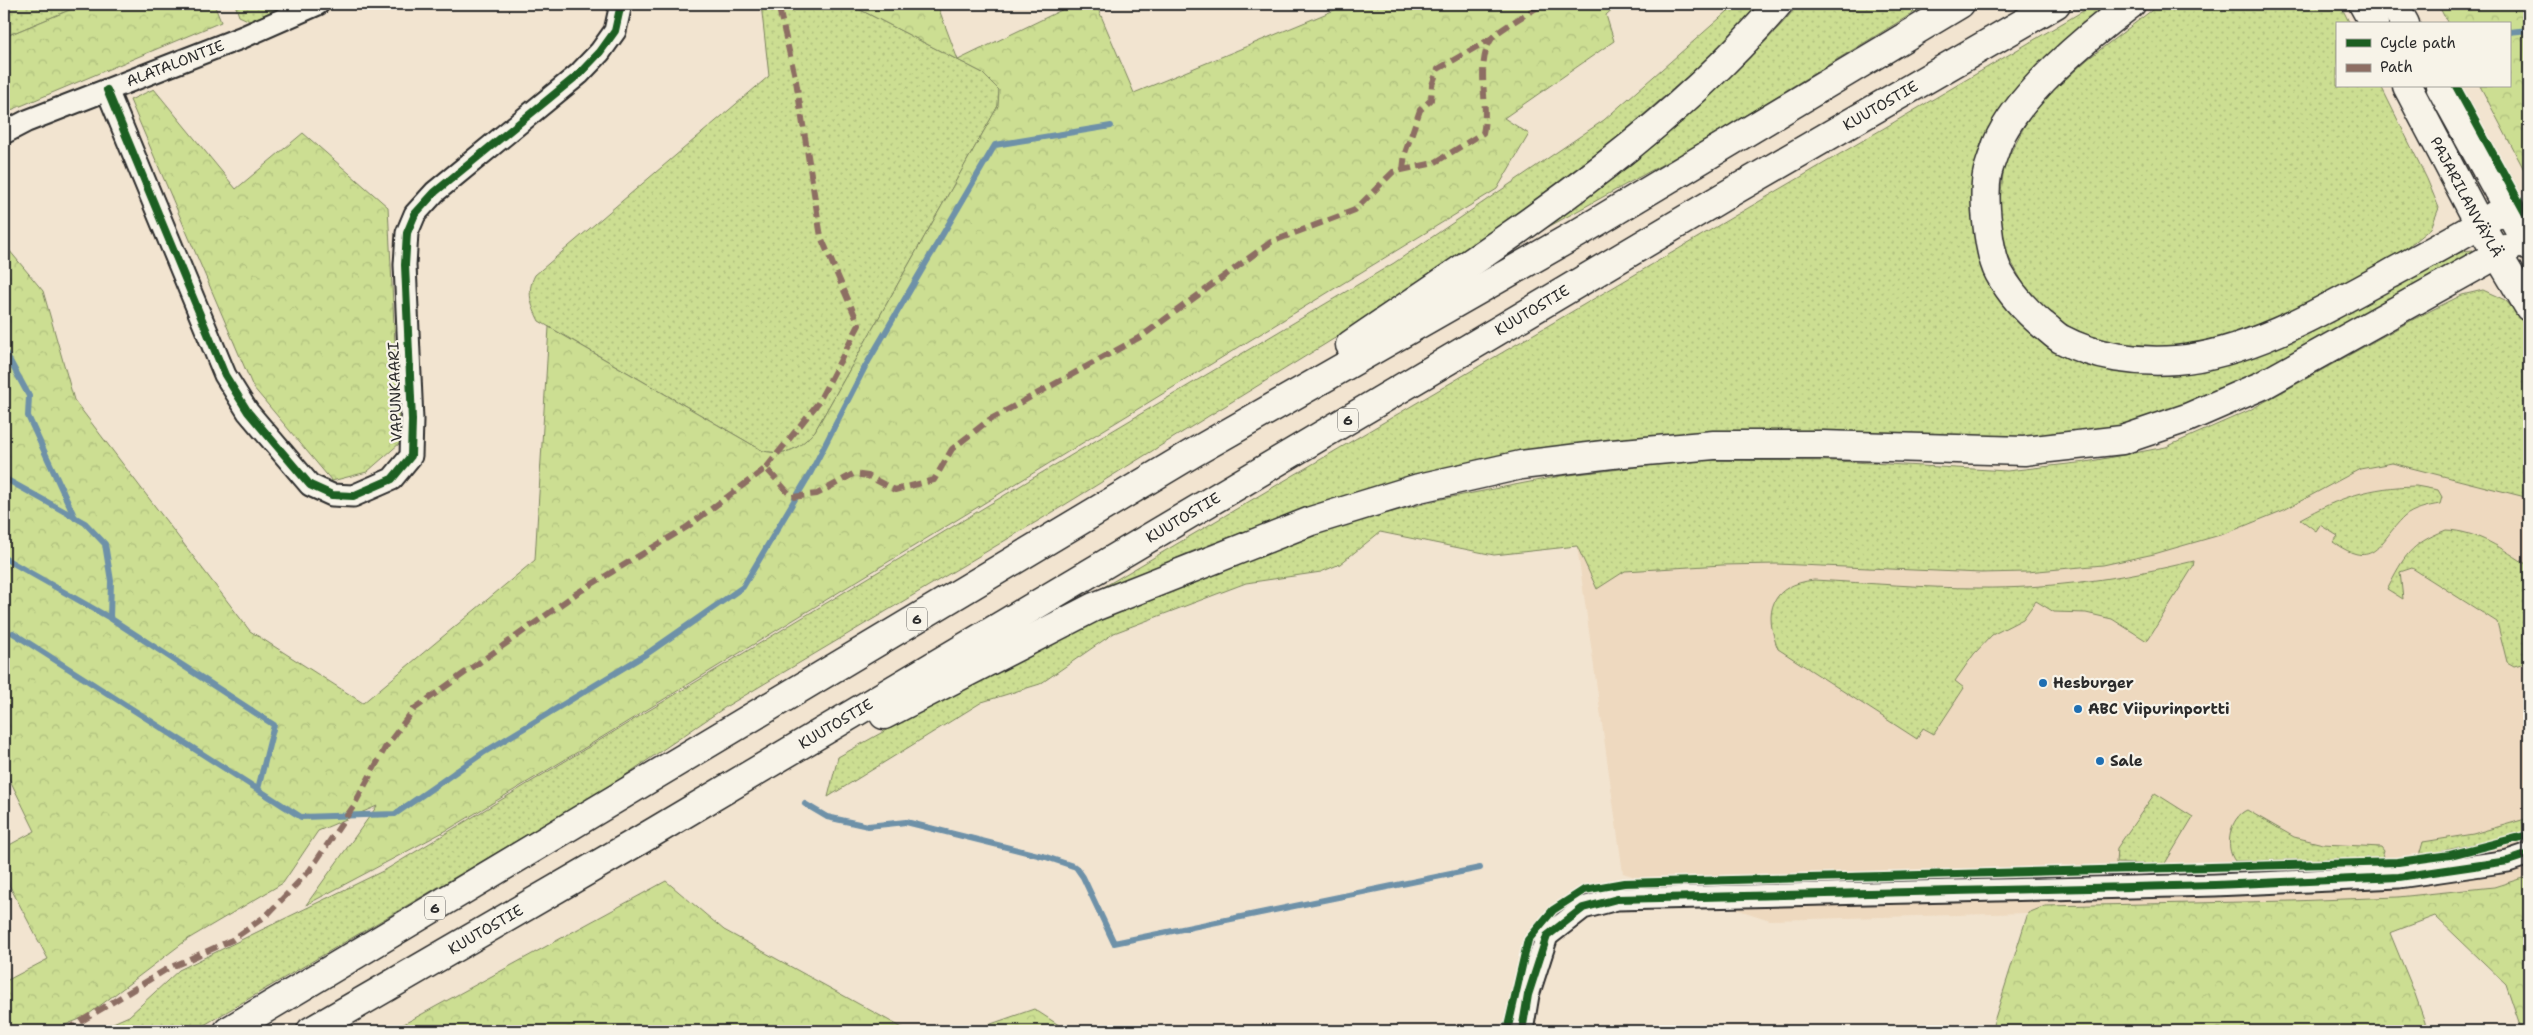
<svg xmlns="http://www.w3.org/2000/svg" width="2533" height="1035" viewBox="0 0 2533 1035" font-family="'Shantell Sans',sans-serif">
<defs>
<pattern id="grass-dots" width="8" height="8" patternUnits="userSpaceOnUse" patternTransform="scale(1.25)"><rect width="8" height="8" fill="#ccde92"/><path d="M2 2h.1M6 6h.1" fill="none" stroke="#afbf7e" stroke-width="1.8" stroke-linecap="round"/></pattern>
<pattern id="forest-crowns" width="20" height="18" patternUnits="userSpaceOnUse" patternTransform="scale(1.25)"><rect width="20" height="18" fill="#ccde92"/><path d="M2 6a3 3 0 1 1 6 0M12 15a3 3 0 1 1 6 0" fill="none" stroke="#afbf7e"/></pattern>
</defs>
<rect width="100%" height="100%" fill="#f2e4d0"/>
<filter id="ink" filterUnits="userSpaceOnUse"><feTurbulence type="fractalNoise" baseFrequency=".02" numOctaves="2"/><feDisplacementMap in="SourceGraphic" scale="10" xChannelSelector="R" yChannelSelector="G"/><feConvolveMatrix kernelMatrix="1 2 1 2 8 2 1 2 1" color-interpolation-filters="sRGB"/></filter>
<g filter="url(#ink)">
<!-- built -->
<polygon fill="#eed9bf" points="2529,403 2529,876 2494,887 2398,897 2292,901 2045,906 2028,913 1770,920 1623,873 1577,546"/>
<!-- grass -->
<g fill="url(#grass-dots)" stroke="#7c845e">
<polygon points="4,4 84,4 4,37"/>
<polygon points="235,4 287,4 250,21 239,16"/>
<path d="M761,4H849L981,72L999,90L998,106L815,431C798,449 789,456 763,451L539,321C531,305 526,292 535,275L769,76Z"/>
<polygon points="1736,4 1759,4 1723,45 1618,137 1472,247 1387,306 1058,509 727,706 608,787 194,1031 95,1031 129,1016 179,970 387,869 1033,478 1394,263 1604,120"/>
<path d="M1799,4H1928L1685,152L1517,244C1618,172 1719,100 1799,4Z"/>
<path d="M2095,4H2115C2091,22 2067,41 2044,62C2037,68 2028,75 2021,83C2013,92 2006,105 1999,115C1994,123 1986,132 1982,141C1974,160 1973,185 1973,206C1974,316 2066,381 2171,375C2270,370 2374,292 2464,251L2473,250L2470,257L2271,368L2163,415L2101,431L2039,439L1694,433L1596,441L1501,456L1301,510L1188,553L1073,605Z"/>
<polygon points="2160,4 2340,4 2350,24 2337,24 2337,86 2381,86 2427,179 2439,208 2431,228 2394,258 2264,325 2234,337 2154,349 2108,344 2055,320 2029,294 2007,254 1999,210 2004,165 2034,108 2088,59"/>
<polygon points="2483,290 2505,300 2529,326 2529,498 2392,463 2360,469 2284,510 2227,533 2154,554 2103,565 2027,572 1981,573 1777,564 1722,565 1625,571 1597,589 1577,546 1494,555 1380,532 1340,564 1321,572 1246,583 1114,633 1040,684 982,702 828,797 838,757 958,690 1097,620 1227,567 1346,524 1442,499 1561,476 1697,460 1836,461 2007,471 2086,462 2166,447 2248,411 2416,318 2462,295"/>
<path d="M2416,486L2438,490L2442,497L2440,504C2428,506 2413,509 2404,517C2378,542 2376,572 2333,542L2338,536L2320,525L2316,531L2300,519C2340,497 2370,487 2416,486Z"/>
<path d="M2446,530C2477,531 2503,549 2529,566V662L2514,666L2507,662L2497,622L2412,568L2400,572L2403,599L2387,589C2405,555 2409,545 2446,530Z"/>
<path d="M2194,561L2193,567L2147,641L2112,619L2086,613L2054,612L2036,601L2023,619L1992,635L1974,654L1955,681L1964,688L1934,734L1923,728L1917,739L1778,649C1763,611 1771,585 1814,580C1869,583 1924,588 1978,588C2051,589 2124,578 2194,561Z"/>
<polygon points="2155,793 2193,817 2164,865 2116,863 2117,848"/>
<path d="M2247,810L2294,837L2323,844L2381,847L2384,851L2382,858L2235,861C2224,847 2230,817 2247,810Z"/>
<polygon points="2529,818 2529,830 2515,835 2419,856 2423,842 2473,834"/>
</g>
<!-- forest -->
<g fill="url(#forest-crowns)" stroke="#7c845e">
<polygon points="84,4 214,4 221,22 4,113 4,37"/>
<path d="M849,4H937L958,60L1074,4H1096L1134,93L1349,4H1618L1606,15L1614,41L1504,118L1529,134L1497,189L586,747L449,829L306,905L377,806L318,831L283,883L188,939L85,1017L50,1031H4V982L48,959L6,879L4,880V848L35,831L4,768V244L43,291L74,400L250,631L363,703L535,560L549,327L763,451C789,456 798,449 815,431L998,106L999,90L981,72Z"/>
<polygon points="2438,4 2529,4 2529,179 2480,86 2509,86 2509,24 2448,24"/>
<polygon points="154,89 236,189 303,133 388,207 400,443 367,472 332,481 253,387 130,100"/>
<polygon points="2529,876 2529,1031 2522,1031 2506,984 2435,916 2390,933 2415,994 2428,1031 1991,1031 2028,913 2045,906 2292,901 2398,897 2494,887"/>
<polygon points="666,881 724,930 908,1031 391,1031"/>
<polygon points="1034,1009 1068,1031 971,1031"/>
</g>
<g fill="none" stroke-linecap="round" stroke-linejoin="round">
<!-- stream -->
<g stroke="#6e91a8" stroke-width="6">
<polyline points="2509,32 2529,30"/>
<polyline points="4,350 29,396 28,416 75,518"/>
<polyline points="4,478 85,523 105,544 111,581 110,618"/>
<polyline points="4,558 110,618 274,725 258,789"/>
<polyline points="13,633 301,817 395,814 483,753 648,653 743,587 811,472 865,367 995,145 1111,126"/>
<polyline points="805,804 827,817 868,826 906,822 1046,857 1076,867 1083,877 1114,943 1480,868"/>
</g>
<defs>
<g id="minor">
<polyline points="107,90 225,375 248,412 310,485 332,495 353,496 392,479 411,456 412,420 405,265 407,233 415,214 435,192 579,74 600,52 615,31 621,4"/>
<path id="s1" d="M4,133L27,121L243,37L318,4"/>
<polyline points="1522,1031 1528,995 1547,936 1583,908 1617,899 2215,885 2399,877 2508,861 2529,854"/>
</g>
<g id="secondary">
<polyline points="2363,4 2374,24"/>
<polyline points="2394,4 2405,24"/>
<path id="s2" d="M2407,86L2480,225L2529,307"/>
<polyline points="2440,86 2529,247"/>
</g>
<g id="trunk">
<path d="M2131,4C2088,36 2017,95 1997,144C1994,154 1989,165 1987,175C1983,197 1988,253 1999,273C2010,293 2025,310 2043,325C2049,329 2054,335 2061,339C2094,357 2138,363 2176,360C2250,354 2326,309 2390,274C2430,252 2470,231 2508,207"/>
<path d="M1350,345C1500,242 1660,143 1778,4"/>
<polyline points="884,715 1094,607 1311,521 1419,488 1521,465 1612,454 1714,445 1822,445 2024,451 2122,440 2187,418 2263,385 2525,239"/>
<polyline points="228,1031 1193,453 1580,232 1960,4"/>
<path id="s3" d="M311,1031L642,839L1728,194L2056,4"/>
</g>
</defs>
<!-- minor casing -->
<use href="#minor" stroke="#2b2b2b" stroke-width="25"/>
<!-- secondary casing -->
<use href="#secondary" stroke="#2b2b2b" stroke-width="31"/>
<!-- trunk casing -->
<use href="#trunk" stroke="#2b2b2b" stroke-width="31"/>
<!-- minor -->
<use href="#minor" stroke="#f7f3e8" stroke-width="21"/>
<!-- secondary -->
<use href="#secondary" stroke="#f7f3e8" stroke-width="28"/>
<!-- trunk -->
<use href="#trunk" stroke="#f7f3e8" stroke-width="28"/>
<!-- quiet -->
<g stroke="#8d6e63" stroke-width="6" stroke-dasharray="12 6" stroke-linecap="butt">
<polyline points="1403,170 1405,153 1420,110 1431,100 1432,85 1438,69 1492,38"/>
<polyline points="766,468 818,403 859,325 821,237 796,81 778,4"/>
<path d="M65,1031L167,969L232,940L267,915L310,870L353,807L385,748L414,709L577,593L687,527L766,468L792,497L817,494L853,474L868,476L895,490L934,480L952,449L989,420L1142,336L1271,242L1355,210L1393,172L1434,163L1483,133C1490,104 1474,65 1492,38C1497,31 1533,10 1543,4"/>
</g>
<defs>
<g id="cycleway">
<polyline points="2456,86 2529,220"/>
<polyline points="107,90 225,375 248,412 310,485 332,495 353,496 392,479 411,456 412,420 405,265 407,233 415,214 435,192 579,74 600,52 615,31 621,4"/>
<polyline points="1507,1031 1528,940 1553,910 1584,890 1624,883 2398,862 2450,855 2529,835"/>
<polyline points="1522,1031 1528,995 1547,936 1583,908 1617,899 2215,885 2399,877 2508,861 2529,854"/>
</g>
</defs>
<!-- cycleway casing -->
<use href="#cycleway" stroke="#f7f3e8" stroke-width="11"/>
<!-- cycleway -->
<use href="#cycleway" stroke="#1b5e20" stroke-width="8"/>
</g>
</g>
<!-- markers -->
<g fill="#1f6fb2" stroke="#f7f3e8" stroke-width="2">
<circle cx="2043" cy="683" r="5"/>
<circle cx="2078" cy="709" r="5"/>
<circle cx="2100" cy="761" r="5"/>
</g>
<g text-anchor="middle" stroke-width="4.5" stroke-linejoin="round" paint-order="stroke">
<!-- shield labels -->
<g fill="#f7f3e8" stroke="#686764" stroke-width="1">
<rect x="1338" y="408.5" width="20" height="23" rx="4"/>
<rect x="907" y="607.5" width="20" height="23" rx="4"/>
<rect x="425" y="896.5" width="20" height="23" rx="4"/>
</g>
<g font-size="14" font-weight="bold" fill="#2b2b2b">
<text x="1348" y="425">6</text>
<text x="917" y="624">6</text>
<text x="435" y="913">6</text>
</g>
<!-- street labels -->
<g font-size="15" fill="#2b2b2b" stroke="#f7f3e8">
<text dy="5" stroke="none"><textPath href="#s1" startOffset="185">ALATALONTIE</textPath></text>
<text dy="5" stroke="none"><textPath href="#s3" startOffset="1822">KUUTOSTIE</textPath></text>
<text dy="5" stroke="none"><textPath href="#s2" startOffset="126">PAJARILANVÄYLÄ</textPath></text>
<text dy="5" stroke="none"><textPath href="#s3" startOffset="1418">KUUTOSTIE</textPath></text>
<text transform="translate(395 392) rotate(-92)" y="5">VAPUNKAARI</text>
<text dy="5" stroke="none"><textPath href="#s3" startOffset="1012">KUUTOSTIE</textPath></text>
<text dy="5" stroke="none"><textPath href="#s3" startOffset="608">KUUTOSTIE</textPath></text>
<text dy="5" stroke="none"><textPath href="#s3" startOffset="202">KUUTOSTIE</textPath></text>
</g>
<!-- poi labels -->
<g font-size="15" font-weight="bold" fill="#2b2b2b" stroke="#f7f3e8" text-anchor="start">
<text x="2053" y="688">Hesburger</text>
<text x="2088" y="714">ABC Viipurinportti</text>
<text x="2110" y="766">Sale</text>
</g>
</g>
<!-- margin -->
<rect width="2533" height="1035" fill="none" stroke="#f7f3e8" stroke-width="20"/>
<rect x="10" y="10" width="2513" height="1015" fill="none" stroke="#2b2b2b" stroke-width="2" filter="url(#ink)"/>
<!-- legend -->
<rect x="2336" y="22" width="175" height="65" fill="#f7f3e8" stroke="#a5a39c"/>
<rect x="2346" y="39" width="25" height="8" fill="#1b5e20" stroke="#a5a39c"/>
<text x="2380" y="48" font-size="15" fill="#2b2b2b">Cycle path</text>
<rect x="2346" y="64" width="25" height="8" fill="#8d6e63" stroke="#a5a39c"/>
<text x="2380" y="72" font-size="15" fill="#2b2b2b">Path</text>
</svg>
